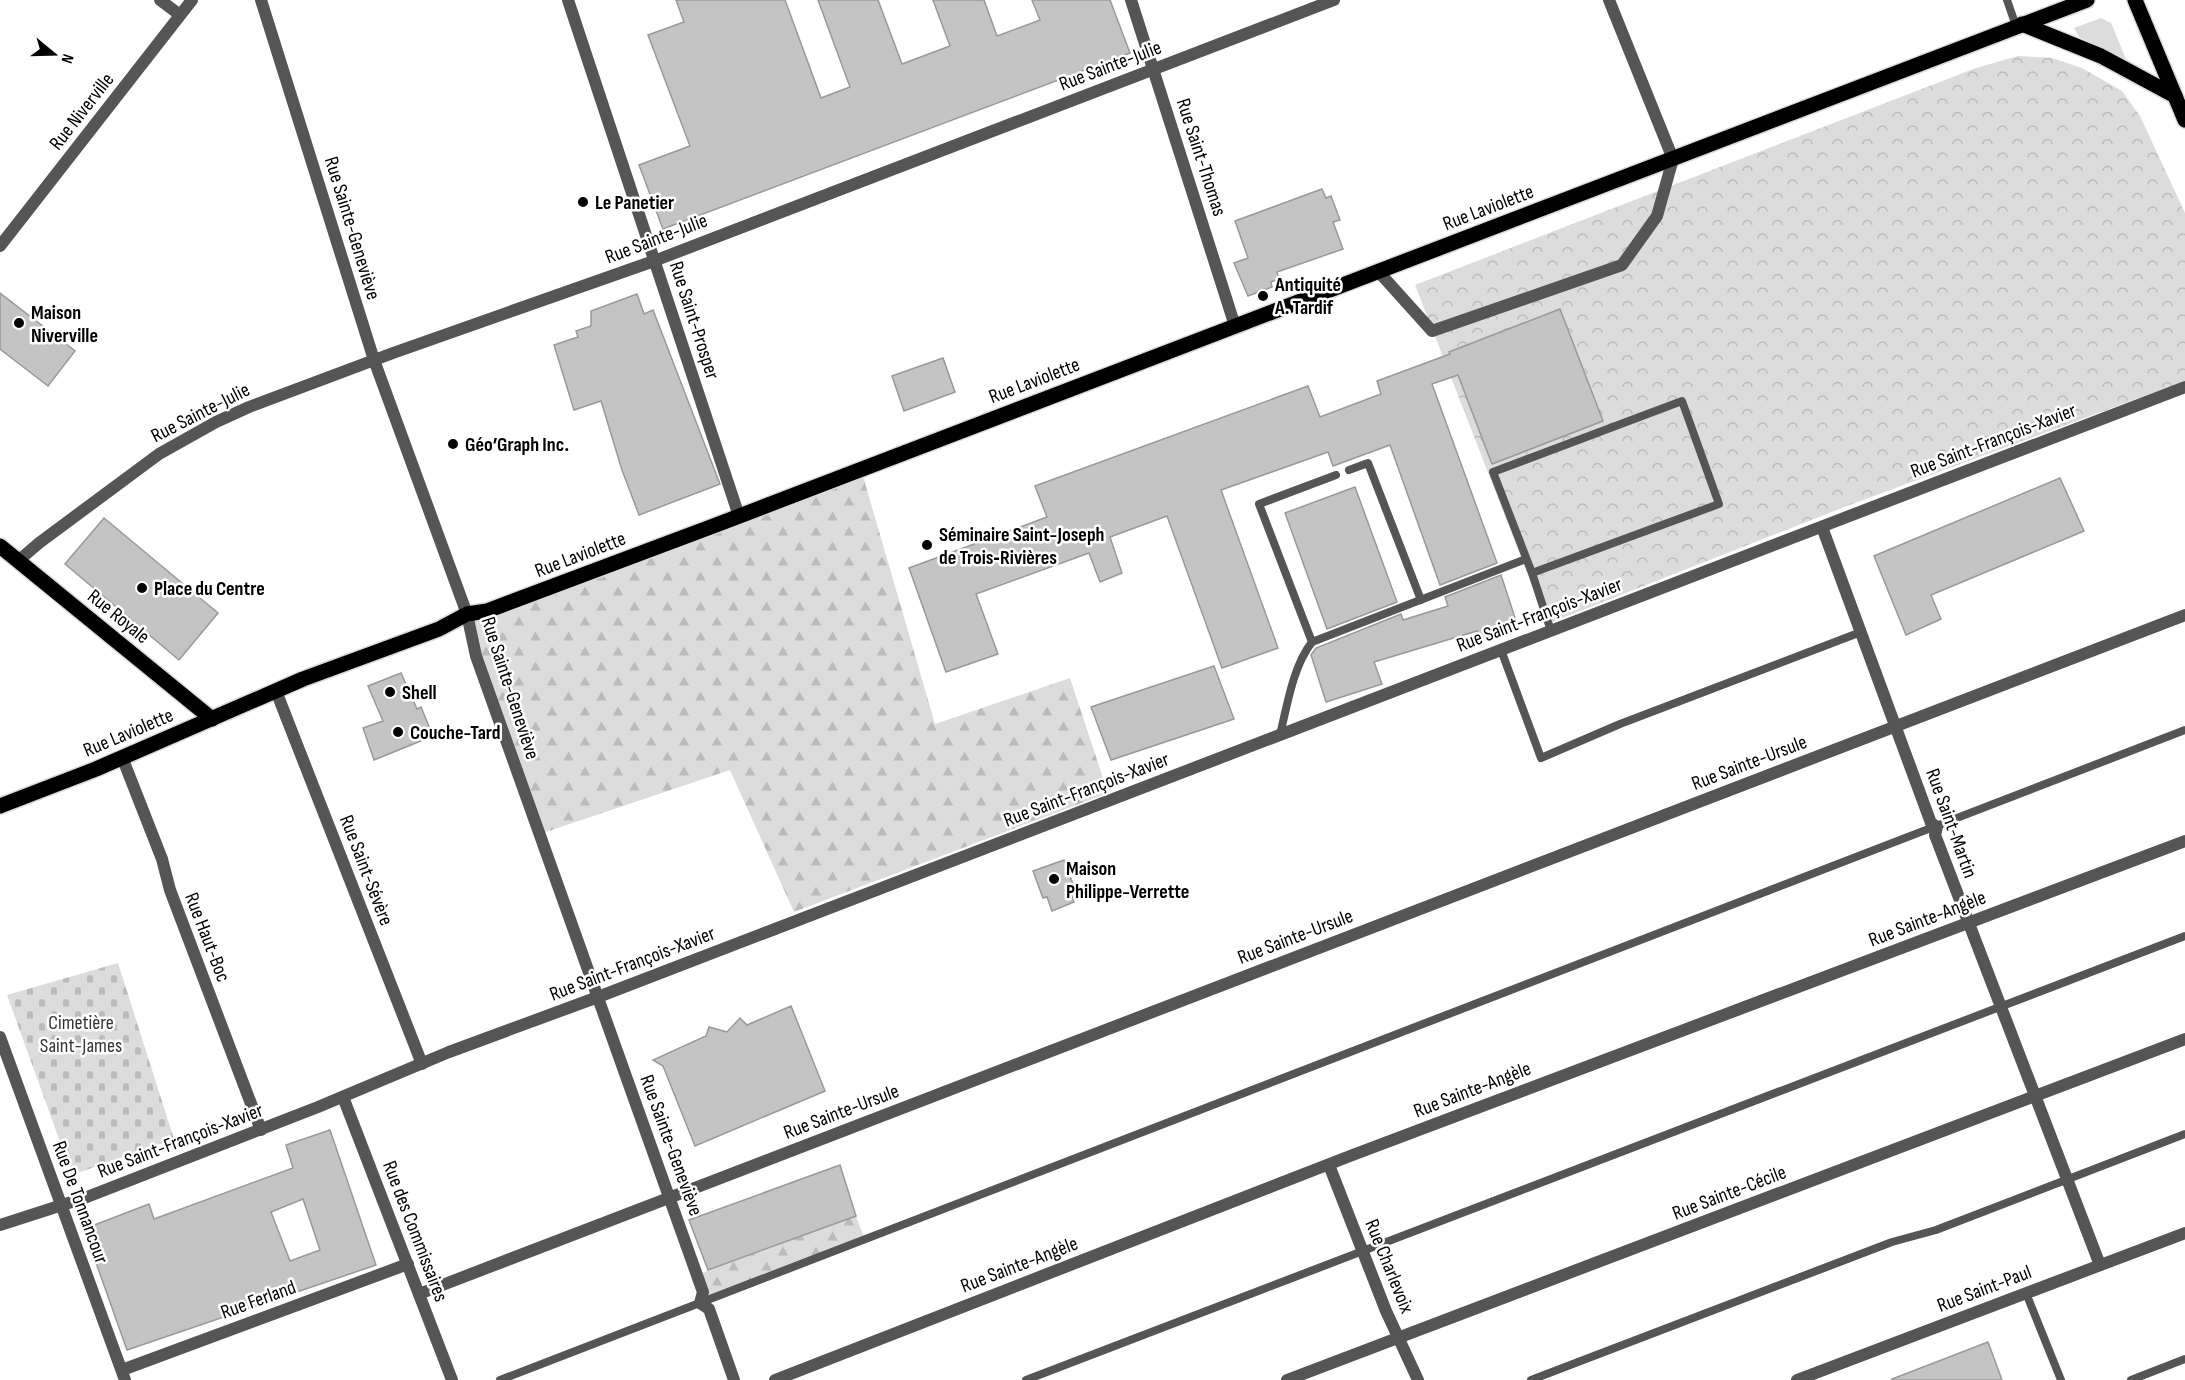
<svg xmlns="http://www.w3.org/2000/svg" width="2185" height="1380" viewBox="0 0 2185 1380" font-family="'Sofia Sans Condensed',sans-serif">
<defs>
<pattern id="forest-firs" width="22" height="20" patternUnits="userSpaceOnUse" patternTransform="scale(1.5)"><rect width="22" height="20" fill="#dcdcdc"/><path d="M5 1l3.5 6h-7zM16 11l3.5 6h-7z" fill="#bbb"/></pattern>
<pattern id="cemetery-stones" width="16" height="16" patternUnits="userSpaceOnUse" patternTransform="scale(1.5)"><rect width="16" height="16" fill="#dcdcdc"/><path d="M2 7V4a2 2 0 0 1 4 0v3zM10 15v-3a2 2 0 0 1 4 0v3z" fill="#bbb"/></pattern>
<pattern id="park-crowns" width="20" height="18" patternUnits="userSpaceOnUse" patternTransform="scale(1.5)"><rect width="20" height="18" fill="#dcdcdc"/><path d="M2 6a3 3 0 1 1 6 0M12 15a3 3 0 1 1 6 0" fill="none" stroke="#bbb"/></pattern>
</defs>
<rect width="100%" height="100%" fill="#fff"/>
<!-- green -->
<polygon fill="#dcdcdc" points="2101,18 2111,23 2126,59 2079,37 2074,28"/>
<!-- forest -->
<g fill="url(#forest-firs)">
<polygon points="863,476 935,724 1070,678 1108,793 794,912 730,770 540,834 467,614"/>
<polygon points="856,1216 864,1237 700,1301 691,1277"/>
</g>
<!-- cemetery -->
<polygon fill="url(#cemetery-stones)" points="118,963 174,1139 72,1175 7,995"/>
<!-- park -->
<polygon fill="url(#park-crowns)" points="2018,56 2052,58 2082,68 2122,91 2140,116 2185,213 2185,381 1847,506 1547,624 1415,285 1976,68"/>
<!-- building -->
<g fill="#c4c4c4" stroke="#999" stroke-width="1.5" fill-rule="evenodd">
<polygon points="676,0 785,0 821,98 850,87 818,0 878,0 902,64 950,46 933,0 984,0 997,36 1040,20 1032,0 1110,0 1130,53 663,229 639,165 690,146 648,35 684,22"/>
<polygon points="1322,189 1326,198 1331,196 1340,220 1333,222 1343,249 1277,272 1279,279 1271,282 1272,287 1248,296 1234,263 1248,258 1235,221"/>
<polygon points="0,293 75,351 48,386 0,349"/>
<polygon points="637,294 644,314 653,310 720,484 639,515 622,470 601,401 574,410 554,345 578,337 576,331 591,326 591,311"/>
<polygon points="1560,309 1603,421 1492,464 1458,375 1432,384 1497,563 1440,585 1390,445 1333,466 1328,452 1221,490 1278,648 1222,668 1167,516 1110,537 1122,573 1100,582 1089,553 976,594 998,654 946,672 909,568 1047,517 1035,486 1308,386 1320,417 1381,394 1377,381 1450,354 1449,352"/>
<polygon points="943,358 955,392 904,411 892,376"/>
<polygon points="2060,478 2084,531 1931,595 1941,619 1906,635 1874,556"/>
<polygon points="1355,487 1397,602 1327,629 1285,513"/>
<polygon points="104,518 218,613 179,660 65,564"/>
<polygon points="1501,575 1518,627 1482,639 1477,631 1374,662 1382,684 1326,702 1311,655 1316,648 1401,614 1403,620 1448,606 1445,597"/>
<polygon points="1214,666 1234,719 1111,760 1091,707"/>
<polygon points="401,673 417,709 421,707 433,736 374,760 363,728 383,721 368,686"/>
<polygon points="1064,860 1074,887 1070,889 1074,902 1052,911 1047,897 1043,898 1033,871"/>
<polygon points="791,1006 825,1091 695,1146 663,1066 653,1060 706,1036 709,1027 727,1032 740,1018 747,1025"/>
<path d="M330,1130L376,1265L127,1350L84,1229L149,1204L154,1219L293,1168L286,1145ZM303,1199L320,1250L290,1261L271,1212Z"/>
<polygon points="840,1165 856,1216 708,1270 689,1220"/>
<polygon points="1988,1342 2002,1380 1893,1380 1892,1379"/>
</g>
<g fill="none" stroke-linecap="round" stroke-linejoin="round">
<defs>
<g id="primary">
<polyline points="2135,0 2185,120"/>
<polyline points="2022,24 2101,56 2175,96"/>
<polyline points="0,546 212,719"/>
<polyline points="0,806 96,769 303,679 439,629 467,614 487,611 716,525 2087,0"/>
</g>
</defs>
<!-- primary casing -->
<use href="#primary" stroke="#dbdbdb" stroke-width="18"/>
<!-- lane -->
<g stroke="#555" stroke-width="8">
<polyline points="2007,0 2016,26"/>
<polyline points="1349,470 1368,463 1421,600"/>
<polyline points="1336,475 1259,504 1312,642 1526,559"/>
<polyline points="1532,573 1719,504 1682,401 1493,472 1532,573 1551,631"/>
<polyline points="1501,650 1541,758 1620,724 1861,632"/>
<path d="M1280,735C1287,706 1293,666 1312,642"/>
<polyline points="2026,1293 2061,1380"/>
<polyline points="500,1380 2185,730"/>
<polyline points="1026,1380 2185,936"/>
<polyline points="1531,1380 1892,1242 1936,1230 2185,1134"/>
<polyline points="2131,1380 2185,1359"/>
</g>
<!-- street -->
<g stroke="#555" stroke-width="12">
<polyline points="160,0 180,15"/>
<polyline points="261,0 374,360 467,614 476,656 703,1292 700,1303 709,1309 734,1380"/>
<polyline points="568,0 739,516"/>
<polyline points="1131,0 1235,326"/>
<polyline points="0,246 192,0"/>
<polyline points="1378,271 1432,331 1622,265 1657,216 1673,159 1609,0"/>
<polyline points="1822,527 1931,823 1937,827 1935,835 2100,1265"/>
<polyline points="18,561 39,543 159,454 216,422 249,407 393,353 654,261 1334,0"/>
<polyline points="276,691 422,1064"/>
<polyline points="122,757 162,859 170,890 261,1130"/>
<polyline points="0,1037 125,1380"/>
<polyline points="343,1097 452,1380"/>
<polyline points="1329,1165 1386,1311 1418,1380"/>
<polyline points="0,1225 87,1197 318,1107 449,1052 598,997 2185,387"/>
<polyline points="419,1294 2185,615"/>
<polyline points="122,1370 408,1264"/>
<polyline points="775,1380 1350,1156 2185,841"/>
<polyline points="1287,1380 2185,1039"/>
<polyline points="1797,1380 2185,1233"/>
</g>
<!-- primary -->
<use href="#primary" stroke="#000" stroke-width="15"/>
</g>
<!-- markers -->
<g fill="#000" stroke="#fff" stroke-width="2">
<circle cx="583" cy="202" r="6"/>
<circle cx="1263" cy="296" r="6"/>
<circle cx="19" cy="323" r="6"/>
<circle cx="453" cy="444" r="6"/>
<circle cx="927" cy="545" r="6"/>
<circle cx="142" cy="588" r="6"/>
<circle cx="390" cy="692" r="6"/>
<circle cx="398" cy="732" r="6"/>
<circle cx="1054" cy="879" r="6"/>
</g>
<g text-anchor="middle" stroke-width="5" stroke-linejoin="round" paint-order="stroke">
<!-- street labels -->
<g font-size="20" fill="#000" stroke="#fff">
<text transform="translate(1110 65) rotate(-21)" y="7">Rue Sainte-Julie</text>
<text transform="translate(81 111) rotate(-52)" y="7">Rue Niverville</text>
<text transform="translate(1202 157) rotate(72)" y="7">Rue Saint-Thomas</text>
<text transform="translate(1488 207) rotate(-21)" y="7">Rue Laviolette</text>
<text transform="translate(353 228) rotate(73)" y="7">Rue Sainte-Geneviève</text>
<text transform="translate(656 238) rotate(-21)" y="7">Rue Sainte-Julie</text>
<text transform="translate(695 320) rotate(72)" y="7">Rue Saint-Prosper</text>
<text transform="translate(1034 380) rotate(-21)" y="7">Rue Laviolette</text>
<text transform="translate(200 412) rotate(-27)" y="7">Rue Sainte-Julie</text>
<text transform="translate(1993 440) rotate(-21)" y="7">Rue Saint-François-Xavier</text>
<text transform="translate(580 554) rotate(-21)" y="7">Rue Laviolette</text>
<text transform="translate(1539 614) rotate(-21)" y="7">Rue Saint-François-Xavier</text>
<text transform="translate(119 616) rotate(39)" y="7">Rue Royale</text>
<text transform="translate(511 688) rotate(72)" y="7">Rue Sainte-Geneviève</text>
<text transform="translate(128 732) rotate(-23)" y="7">Rue Laviolette</text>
<text transform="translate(1749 762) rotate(-21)" y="7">Rue Sainte-Ursule</text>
<text transform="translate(1086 789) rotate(-21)" y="7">Rue Saint-François-Xavier</text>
<text transform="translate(1952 823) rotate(70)" y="7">Rue Saint-Martin</text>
<text transform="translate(367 870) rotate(69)" y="7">Rue Saint-Sévère</text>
<text transform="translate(1927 918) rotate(-21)" y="7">Rue Sainte-Angèle</text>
<text transform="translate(1295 936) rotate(-21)" y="7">Rue Sainte-Ursule</text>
<text transform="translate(208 937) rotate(69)" y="7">Rue Haut-Boc</text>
<text transform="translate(632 963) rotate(-21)" y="7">Rue Saint-François-Xavier</text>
<text transform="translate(1472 1089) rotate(-21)" y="7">Rue Sainte-Angèle</text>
<text transform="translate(841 1111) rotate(-21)" y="7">Rue Sainte-Ursule</text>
<text transform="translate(180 1140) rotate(-21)" y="7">Rue Saint-François-Xavier</text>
<text transform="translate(672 1145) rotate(70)" y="7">Rue Sainte-Geneviève</text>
<text transform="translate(1729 1192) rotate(-21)" y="7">Rue Sainte-Cécile</text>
<text transform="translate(81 1202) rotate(70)" y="7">Rue De Tonnancour</text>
<text transform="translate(416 1231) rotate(69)" y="7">Rue des Commissaires</text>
<text transform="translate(1019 1264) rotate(-21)" y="7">Rue Sainte-Angèle</text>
<text transform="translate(1390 1266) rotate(68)" y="7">Rue Charlevoix</text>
<text transform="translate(1984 1288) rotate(-21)" y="7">Rue Saint-Paul</text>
<text transform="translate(258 1299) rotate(-20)" y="7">Rue Ferland</text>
</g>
<!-- poi labels -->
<g font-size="20" font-weight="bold" fill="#000" stroke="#fff" text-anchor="start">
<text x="595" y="209">Le Panetier</text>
<text x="1275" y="291">Antiquité<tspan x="1275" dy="23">A. Tardif</tspan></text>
<text x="31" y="319">Maison<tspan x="31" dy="23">Niverville</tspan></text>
<text x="465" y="451">Géo’Graph Inc.</text>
<text x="939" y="541">Séminaire Saint-Joseph<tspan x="939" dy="23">de Trois‑Rivières</tspan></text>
<text x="154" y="595">Place du Centre</text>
<text x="402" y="699">Shell</text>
<text x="410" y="739">Couche-Tard</text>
<text x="1066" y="875">Maison<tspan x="1066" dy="23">Philippe-Verrette</tspan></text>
</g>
<!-- park labels -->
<g font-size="20" fill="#333" stroke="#fff">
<text x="81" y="1029">Cimetière<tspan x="81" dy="23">Saint-James</tspan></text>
</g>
</g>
<!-- north arrow -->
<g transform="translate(54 54) rotate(109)" stroke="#ffffff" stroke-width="4.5" paint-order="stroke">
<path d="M0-4.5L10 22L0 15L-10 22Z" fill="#000000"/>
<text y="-9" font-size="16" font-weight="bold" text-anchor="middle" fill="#000000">N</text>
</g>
</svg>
